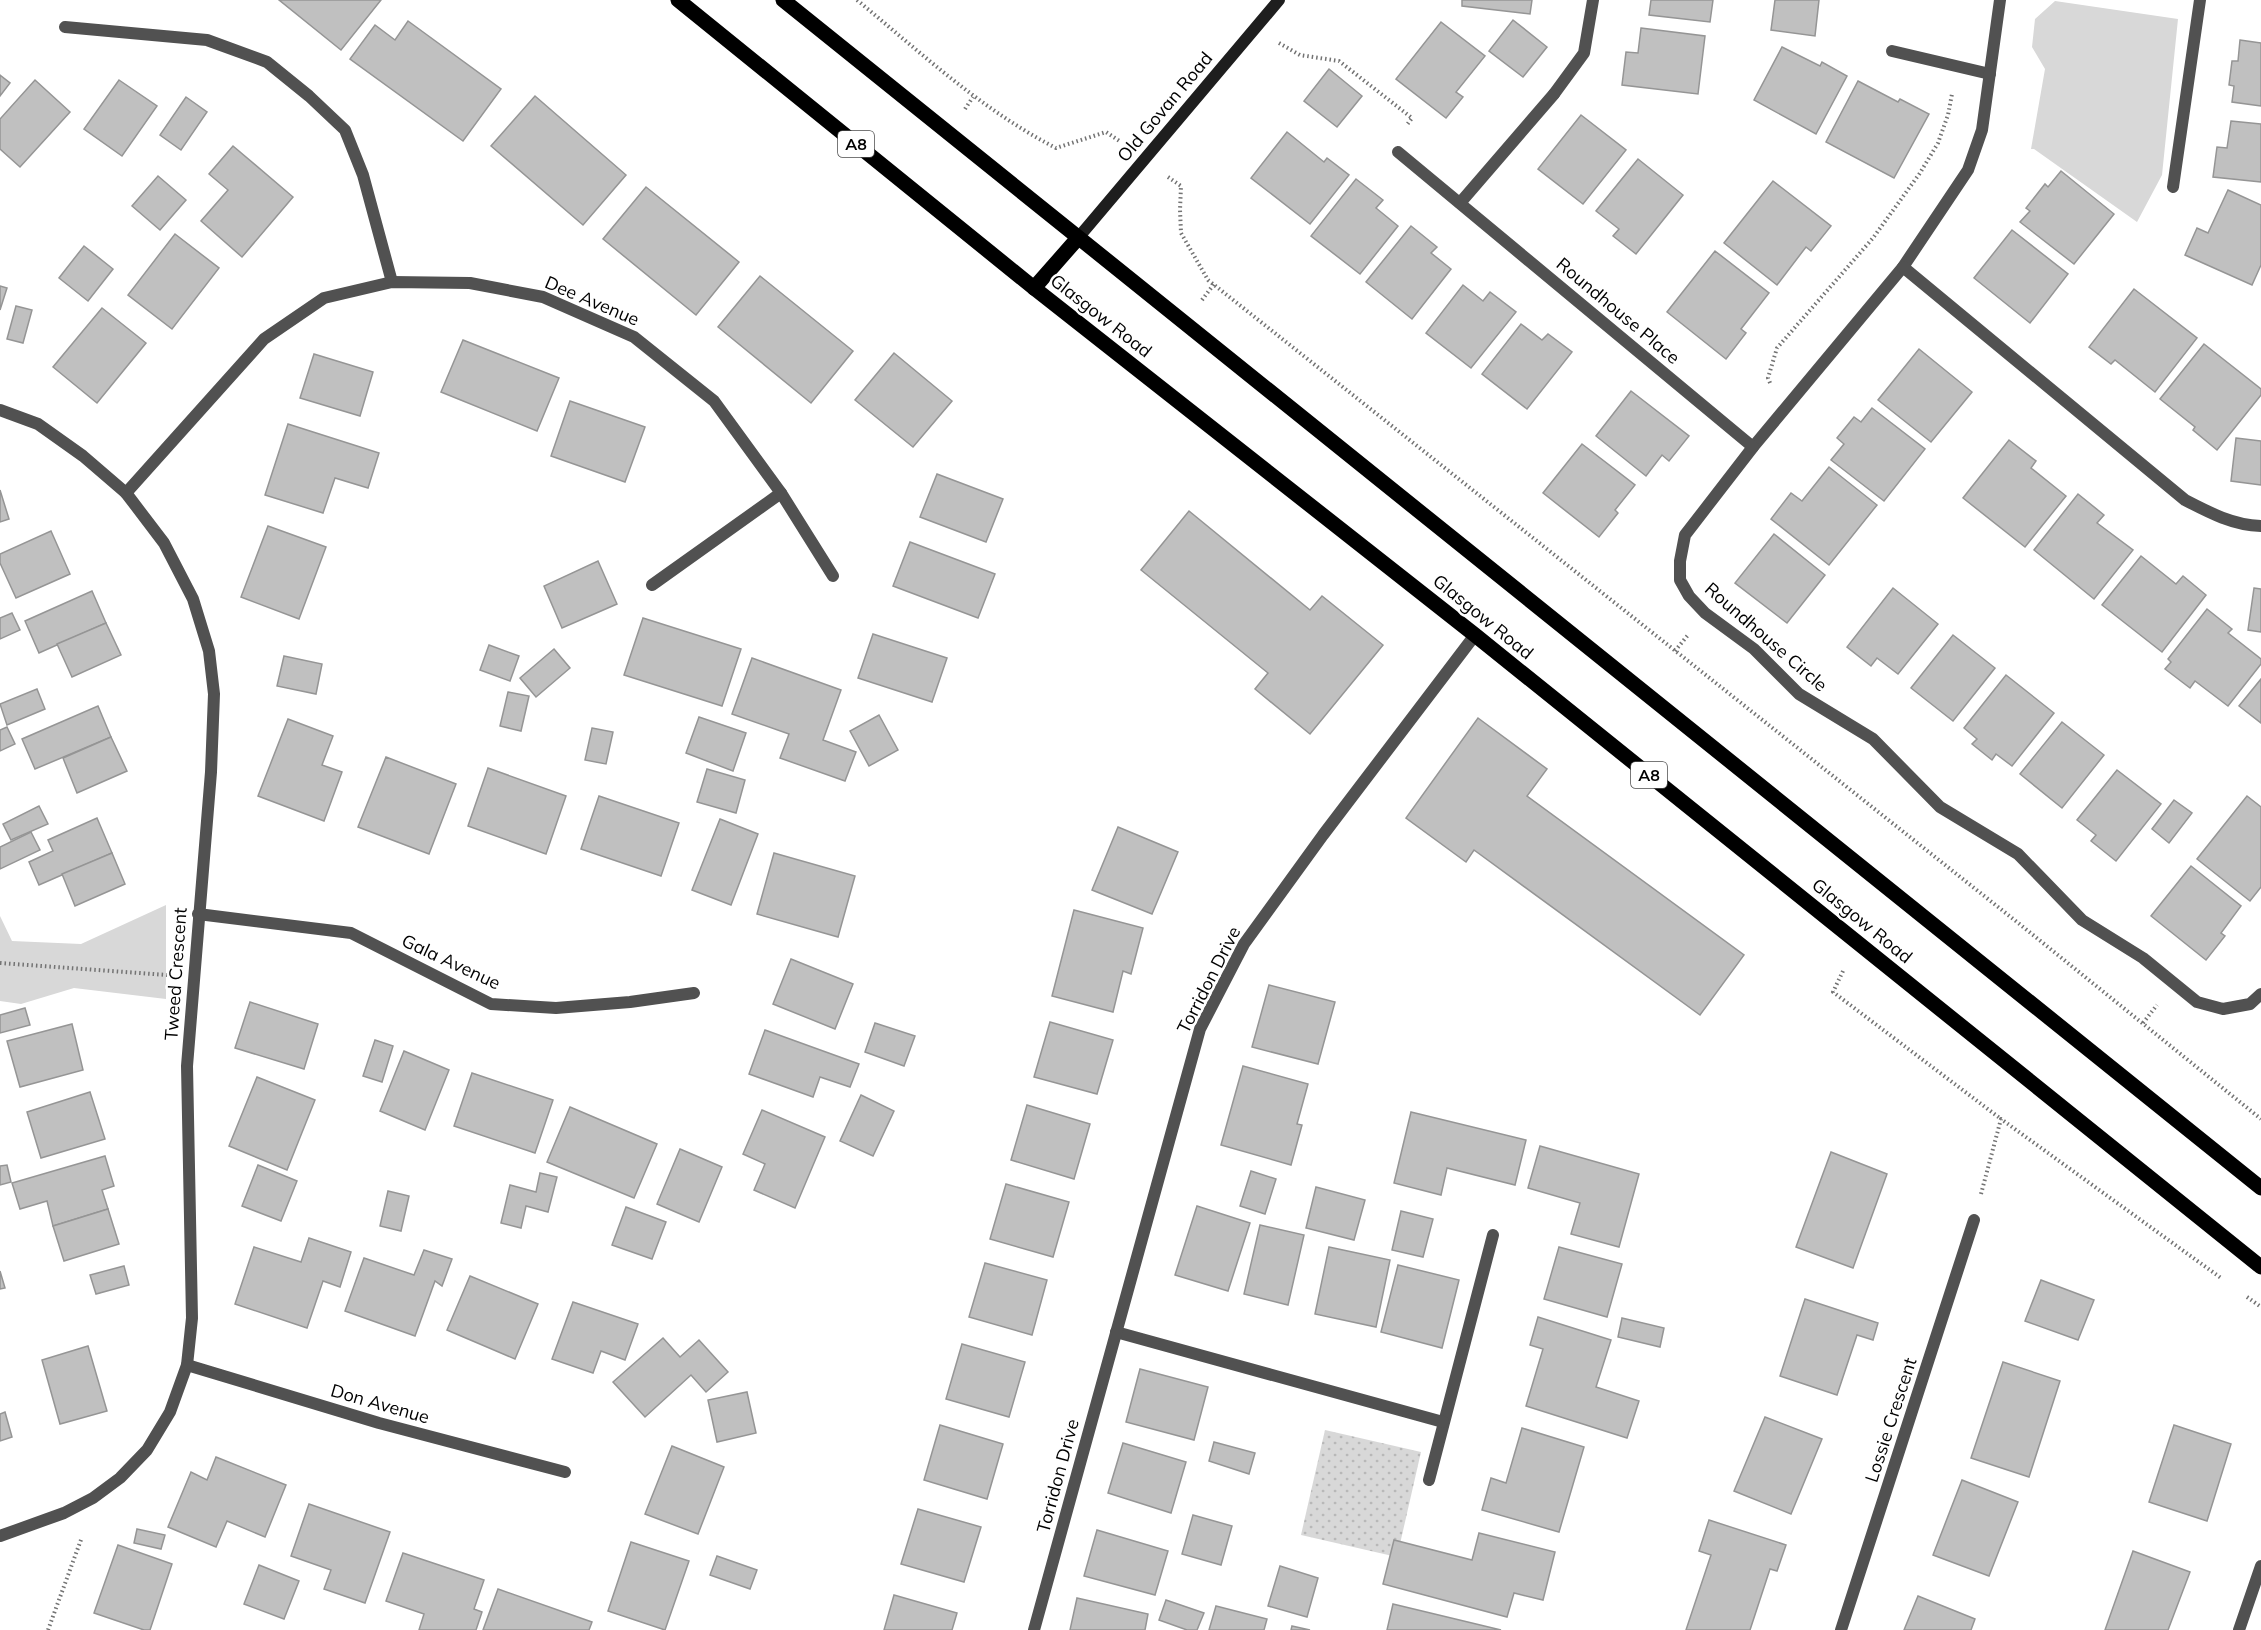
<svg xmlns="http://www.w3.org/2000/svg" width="2261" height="1630" viewBox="0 0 2261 1630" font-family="Mulish,sans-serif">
<defs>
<pattern id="park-dots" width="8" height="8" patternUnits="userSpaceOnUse" patternTransform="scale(1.5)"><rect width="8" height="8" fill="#d8d8d8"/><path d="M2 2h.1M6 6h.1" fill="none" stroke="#b8b8b8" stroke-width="1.8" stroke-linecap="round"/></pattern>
</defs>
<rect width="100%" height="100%" fill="#fff"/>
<!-- green -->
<g fill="#d8d8d8">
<polygon points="2055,1 2178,19 2162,175 2137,222 2034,149 2031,149 2045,69 2032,47 2035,19"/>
<polygon points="166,905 166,999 74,988 21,1004 0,1001 0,916 12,941 81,944"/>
</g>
<!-- park -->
<polygon fill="url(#park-dots)" points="1325,1430 1421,1452 1397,1557 1301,1535"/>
<!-- building -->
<g fill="#c0c0c0" stroke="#959595" stroke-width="1.5">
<polygon points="279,0 381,0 341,50"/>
<polygon points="1462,0 1532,0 1530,14 1462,6"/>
<polygon points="1651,0 1713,0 1710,22 1649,15"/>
<polygon points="1775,0 1819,0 1815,36 1771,30"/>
<polygon points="1513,20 1547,47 1523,77 1489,51"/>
<polygon points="408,21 501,89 463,141 350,59 375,25 395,40"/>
<polygon points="1441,22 1485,56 1456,92 1463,97 1446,118 1396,79"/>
<polygon points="1641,28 1705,36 1698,94 1622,85 1626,52 1638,53"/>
<polygon points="2240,40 2261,43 2261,106 2232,102 2234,86 2229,85 2232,61 2238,61"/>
<polygon points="1782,47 1820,66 1822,62 1847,76 1816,134 1754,100"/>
<polygon points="1329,69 1362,96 1337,127 1304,101"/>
<polygon points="0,75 10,83 0,96"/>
<polygon points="35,80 70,112 20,167 0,149 0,119"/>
<polygon points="119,80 157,106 122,156 84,129"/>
<polygon points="1858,81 1898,102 1900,99 1929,114 1894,178 1826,142"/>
<polygon points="535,96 626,175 583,225 491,146"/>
<polygon points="186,97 207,112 181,150 160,135"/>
<polygon points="1581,115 1626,150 1583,204 1538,169"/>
<polygon points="2231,121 2261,124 2261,182 2213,177 2217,147 2227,148"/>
<polygon points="1287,132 1324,162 1327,158 1349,175 1310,224 1251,178"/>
<polygon points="233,146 293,197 242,257 201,221 228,190 209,174"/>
<polygon points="1638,159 1683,195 1636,254 1613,236 1619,229 1596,211"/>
<polygon points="2061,171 2114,214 2074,264 2020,222 2030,211 2026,208 2045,184 2048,187"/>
<polygon points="158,176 186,200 160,230 132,206"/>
<polygon points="1356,179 1383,200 1376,208 1398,226 1360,274 1311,236"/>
<polygon points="1773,181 1831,226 1811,251 1806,247 1777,285 1724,243"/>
<polygon points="646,187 739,262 696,315 603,239"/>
<polygon points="2228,190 2261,205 2261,265 2252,285 2185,255 2197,228 2208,233"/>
<polygon points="1411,226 1437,247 1431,253 1451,269 1412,319 1366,282"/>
<polygon points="2012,230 2068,274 2030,323 1974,278"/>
<polygon points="175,234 219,268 172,329 128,295"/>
<polygon points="84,246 113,269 88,301 59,278"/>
<polygon points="1715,251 1769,293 1741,329 1746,333 1726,359 1667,312"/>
<polygon points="760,276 853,351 811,403 718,327"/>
<polygon points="1463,285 1483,301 1490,292 1516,312 1471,368 1426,333"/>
<polygon points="0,286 7,288 0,310"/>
<polygon points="2134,289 2197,338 2155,392 2115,360 2111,364 2089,347"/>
<polygon points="16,306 32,310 23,343 7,339"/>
<polygon points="102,308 146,343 97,403 53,367"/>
<polygon points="1521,324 1542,340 1548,334 1572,352 1527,409 1482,374"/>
<polygon points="463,340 559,378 537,431 441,392"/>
<polygon points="2204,344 2261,389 2261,395 2217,450 2193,430 2195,427 2160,399"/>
<polygon points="1919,349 1972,392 1931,442 1878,400"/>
<polygon points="894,353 952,401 913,447 855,400"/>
<polygon points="314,354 373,372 360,416 300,398"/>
<polygon points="1631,391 1689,436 1669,461 1662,455 1646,476 1596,436"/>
<polygon points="570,401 645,427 625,482 551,456"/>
<polygon points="1872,408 1925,449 1884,501 1831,460 1844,444 1837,438 1854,417 1861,422"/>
<polygon points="288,424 379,453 368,488 335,478 323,513 265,495"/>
<polygon points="2236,438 2261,441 2261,485 2231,481"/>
<polygon points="2009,440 2036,461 2031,468 2066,496 2025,547 1963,498"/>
<polygon points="1582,444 1635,485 1615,510 1618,513 1599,537 1543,493"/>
<polygon points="1829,467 1877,505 1829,565 1771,519 1791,493 1802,501"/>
<polygon points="937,474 1003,499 986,542 920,517"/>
<polygon points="0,490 9,519 0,522"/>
<polygon points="2078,494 2104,515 2097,523 2133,550 2094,599 2034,550"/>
<polygon points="1189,511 1310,610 1322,596 1383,645 1310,734 1255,689 1268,673 1141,570"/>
<polygon points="268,526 326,547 299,619 241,597"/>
<polygon points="51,531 70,574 16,598 0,563 0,554"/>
<polygon points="1774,534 1825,575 1787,623 1735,583"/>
<polygon points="910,542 995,574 978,618 893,586"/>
<polygon points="2141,556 2176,584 2183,576 2206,595 2162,652 2102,605"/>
<polygon points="598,561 617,604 562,628 544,586"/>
<polygon points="1893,588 1938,624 1898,674 1877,658 1871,666 1847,647"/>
<polygon points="2254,588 2261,589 2261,632 2248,630"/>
<polygon points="92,591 106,623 39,653 25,621"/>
<polygon points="2207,609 2232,629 2228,633 2261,659 2261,664 2228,706 2195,681 2190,688 2165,669 2171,662 2168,659"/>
<polygon points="12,613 20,630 0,639 0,618"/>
<polygon points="643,618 741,649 722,706 624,675"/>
<polygon points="106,623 121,655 72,677 57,644"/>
<polygon points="873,634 947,658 932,702 858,678"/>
<polygon points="1953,635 1995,668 1953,721 1911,688"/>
<polygon points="489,645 519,656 510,681 480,670"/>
<polygon points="554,649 570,668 536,697 520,678"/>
<polygon points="284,656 322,664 316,694 277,686"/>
<polygon points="752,658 841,690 823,740 856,752 845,781 780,758 789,734 732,714"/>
<polygon points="2006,675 2054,713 2012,766 1996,754 1992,760 1972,744 1977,739 1964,728"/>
<polygon points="2261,679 2261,723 2239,706"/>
<polygon points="37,689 45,709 7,725 0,704"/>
<polygon points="508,692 529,696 521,731 500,726"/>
<polygon points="98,706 111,737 35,769 22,739"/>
<polygon points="879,715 898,750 869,766 850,731"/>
<polygon points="699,717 746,733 733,771 686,753"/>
<polygon points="1478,718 1547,769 1527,796 1744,955 1700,1015 1474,850 1466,862 1406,818"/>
<polygon points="288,719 333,736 322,765 342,772 324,821 258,796"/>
<polygon points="2062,722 2104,755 2062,808 2020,774"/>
<polygon points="7,727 15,744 0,751 0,730"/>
<polygon points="592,728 613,732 606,764 585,760"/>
<polygon points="111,737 127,771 77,793 63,758"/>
<polygon points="386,757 456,784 429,854 358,827"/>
<polygon points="488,768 566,796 546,854 468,826"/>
<polygon points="707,769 745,780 736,813 697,802"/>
<polygon points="2117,770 2161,804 2116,861 2091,841 2096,835 2077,820"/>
<polygon points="599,796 679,823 661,876 581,849"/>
<polygon points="2247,796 2261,807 2261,887 2250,901 2197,859"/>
<polygon points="2174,800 2192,813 2169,843 2152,829"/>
<polygon points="39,806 48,824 11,840 3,824"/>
<polygon points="97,818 112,853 39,885 29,862 53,851 48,840"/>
<polygon points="720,819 758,834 731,905 692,890"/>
<polygon points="1118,827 1178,852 1152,914 1092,890"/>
<polygon points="31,832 40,850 0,869 0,847"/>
<polygon points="112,853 125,884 75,906 62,874"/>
<polygon points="774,853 855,876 838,937 757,914"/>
<polygon points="2191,866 2241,906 2221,933 2225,936 2206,960 2151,916"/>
<polygon points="1074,910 1143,928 1131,974 1123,971 1113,1012 1052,996"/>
<polygon points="791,959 853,984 835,1029 773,1004"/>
<polygon points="1269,985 1335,1002 1318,1064 1252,1047"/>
<polygon points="250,1002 318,1024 304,1069 235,1048"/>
<polygon points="25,1008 30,1025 0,1033 0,1015"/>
<polygon points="1050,1022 1113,1040 1097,1094 1034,1077"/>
<polygon points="875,1023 915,1036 904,1066 865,1052"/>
<polygon points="72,1024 83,1070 20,1087 7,1041"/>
<polygon points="765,1030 859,1064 850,1087 820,1077 813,1097 749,1074"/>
<polygon points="375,1040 393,1046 382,1082 363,1076"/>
<polygon points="404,1051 449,1070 425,1130 380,1111"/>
<polygon points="1243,1066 1308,1084 1297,1124 1302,1125 1291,1165 1221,1145"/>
<polygon points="472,1073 553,1100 535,1153 454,1126"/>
<polygon points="257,1077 315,1100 287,1170 229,1146"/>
<polygon points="90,1092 105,1139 41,1158 27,1112"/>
<polygon points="861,1095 894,1111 873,1156 840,1141"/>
<polygon points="1027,1105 1090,1124 1074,1179 1011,1160"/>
<polygon points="570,1107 657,1144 634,1198 547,1162"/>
<polygon points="762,1110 825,1137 795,1208 754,1190 765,1164 743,1154"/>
<polygon points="1411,1112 1526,1140 1515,1185 1447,1168 1441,1195 1394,1183"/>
<polygon points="1540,1146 1639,1174 1619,1247 1571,1234 1580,1203 1528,1188"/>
<polygon points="680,1149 722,1167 699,1222 657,1204"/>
<polygon points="1831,1152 1887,1174 1853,1268 1796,1247"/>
<polygon points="105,1156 114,1186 102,1190 108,1209 53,1226 47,1201 20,1209 12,1183"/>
<polygon points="7,1165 11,1182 0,1185 0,1166"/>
<polygon points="258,1165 297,1181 281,1221 242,1206"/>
<polygon points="1251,1171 1276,1179 1265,1214 1240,1206"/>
<polygon points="540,1173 557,1177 548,1212 526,1206 521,1228 501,1223 510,1185 536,1192"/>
<polygon points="1006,1184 1069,1202 1053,1257 990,1239"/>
<polygon points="1316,1187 1365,1200 1354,1240 1306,1228"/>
<polygon points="388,1191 409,1196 401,1231 380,1226"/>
<polygon points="1197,1206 1250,1223 1228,1291 1175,1275"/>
<polygon points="626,1207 666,1222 652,1259 612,1245"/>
<polygon points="108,1209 119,1244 64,1261 53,1226"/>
<polygon points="1401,1211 1433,1219 1423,1257 1392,1250"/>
<polygon points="1260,1225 1304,1235 1288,1305 1244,1294"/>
<polygon points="309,1238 351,1252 340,1287 323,1281 307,1328 235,1304 254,1247 301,1262"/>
<polygon points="1329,1247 1390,1260 1376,1327 1315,1314"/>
<polygon points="1559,1247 1622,1264 1607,1317 1544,1299"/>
<polygon points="424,1250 452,1259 442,1286 435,1281 415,1336 345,1311 364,1258 414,1275"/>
<polygon points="985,1263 1047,1280 1032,1335 969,1317"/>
<polygon points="1398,1265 1459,1280 1442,1348 1381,1332"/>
<polygon points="124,1266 129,1285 96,1294 90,1275"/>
<polygon points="0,1271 5,1288 0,1289"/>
<polygon points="470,1276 538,1304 515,1359 447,1330"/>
<polygon points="2041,1280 2094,1300 2078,1340 2025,1321"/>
<polygon points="1805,1299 1878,1323 1873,1340 1857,1335 1837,1395 1780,1376"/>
<polygon points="573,1302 638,1324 625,1360 601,1351 593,1373 552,1359"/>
<polygon points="1538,1317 1611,1340 1596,1387 1639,1401 1627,1438 1526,1406 1543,1349 1530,1345"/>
<polygon points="1622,1318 1664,1328 1660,1347 1618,1337"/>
<polygon points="663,1338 680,1357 699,1340 728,1372 706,1392 691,1375 645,1417 613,1382"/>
<polygon points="962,1344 1025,1362 1009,1417 946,1399"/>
<polygon points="88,1346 107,1411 60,1424 42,1360"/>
<polygon points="2003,1362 2060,1381 2029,1477 1971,1458"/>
<polygon points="1140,1369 1208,1387 1194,1440 1126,1422"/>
<polygon points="747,1392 756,1433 717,1442 708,1400"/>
<polygon points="5,1412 12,1437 0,1441 0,1414"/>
<polygon points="1765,1417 1822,1439 1791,1514 1734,1491"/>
<polygon points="940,1425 1003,1444 987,1499 924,1480"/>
<polygon points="2174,1425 2231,1444 2207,1521 2149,1502"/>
<polygon points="1522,1428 1584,1447 1559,1532 1482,1510 1491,1478 1506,1483"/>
<polygon points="1214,1442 1255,1453 1249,1474 1209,1461"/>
<polygon points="1123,1443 1186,1462 1171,1513 1108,1493"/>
<polygon points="672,1446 724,1467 698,1534 645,1514"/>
<polygon points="216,1457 286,1485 265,1537 227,1521 216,1547 168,1527 191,1472 207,1480"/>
<polygon points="1962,1480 2018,1502 1989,1576 1933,1555"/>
<polygon points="309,1504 390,1532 365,1603 324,1589 331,1570 291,1556"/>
<polygon points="918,1509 981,1527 964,1582 901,1564"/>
<polygon points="1193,1515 1232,1526 1221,1565 1182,1554"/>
<polygon points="1709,1520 1786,1545 1777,1571 1770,1569 1750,1630 1686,1630 1711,1555 1699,1551"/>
<polygon points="137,1529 165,1535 161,1549 134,1543"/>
<polygon points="1097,1530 1168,1551 1155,1595 1084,1576"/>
<polygon points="1479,1533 1555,1552 1543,1600 1514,1593 1507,1617 1383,1584 1394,1540 1472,1560"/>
<polygon points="631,1542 689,1561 665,1630 608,1611"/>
<polygon points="118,1545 172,1564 150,1630 144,1630 94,1613"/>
<polygon points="2133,1551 2190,1572 2168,1630 2105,1630"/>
<polygon points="403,1553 484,1580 474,1609 482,1612 476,1630 419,1630 424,1614 386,1601"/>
<polygon points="717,1556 757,1570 750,1589 710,1575"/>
<polygon points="259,1565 299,1581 284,1619 244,1604"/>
<polygon points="1280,1566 1318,1578 1307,1617 1268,1606"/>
<polygon points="498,1589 592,1622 589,1630 483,1630"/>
<polygon points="894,1595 957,1613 952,1630 884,1630"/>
<polygon points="1918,1596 1975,1619 1971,1630 1904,1630"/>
<polygon points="1077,1598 1148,1614 1145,1630 1070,1630"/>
<polygon points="1166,1600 1204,1613 1197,1630 1187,1630 1159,1620"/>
<polygon points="1393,1604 1501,1630 1387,1630"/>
<polygon points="1216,1606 1267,1619 1264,1630 1209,1630"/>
<polygon points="1292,1626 1310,1630 1291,1630"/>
</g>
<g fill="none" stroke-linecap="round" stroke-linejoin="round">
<!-- path -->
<g stroke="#737373" stroke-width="4" stroke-dasharray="1.5 3" stroke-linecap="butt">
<path d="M857,0C921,53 982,110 1056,148L1106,132L1121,142"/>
<polyline points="1279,43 1300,55 1339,61 1412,118 1406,126"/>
<polyline points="965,109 973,97"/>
<polyline points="1168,177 1181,186 1180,210 1181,233 1208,280 2017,922 2261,1119"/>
<polyline points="1202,300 1214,284"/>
<polyline points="1770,383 1768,378 1777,348 1873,238 1920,173 1938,143 1948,115 1952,94"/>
<polyline points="1675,651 1688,635"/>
<polyline points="0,963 167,975"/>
<polyline points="1843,971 1833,992 2001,1119"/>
<polyline points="2143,1023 2157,1005"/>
<polyline points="1981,1194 2001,1119 2221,1278"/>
<polyline points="2247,1297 2261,1307"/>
<polyline points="48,1630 82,1537"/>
</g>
<!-- lane -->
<g stroke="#515151" stroke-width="12">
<polyline points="1892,51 1990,74"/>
<polyline points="1554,94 1584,53 1593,0"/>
<polyline points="2173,187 2200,0"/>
<polyline points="652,585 781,493"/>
<polyline points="1429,1480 1493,1235"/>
</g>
<!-- street -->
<g stroke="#515151" stroke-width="12">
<polyline points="2000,0 1982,130 1968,170 1903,267 1753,447 1685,535 1680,561 1680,580 1689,596 1705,613 1754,649 1799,694 1873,739 1940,807 2018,854 2082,920 2143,958 2197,1002 2223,1009 2250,1004 2261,994"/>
<polyline points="65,27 207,40 267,62 309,96 345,130 363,175 392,282"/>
<polyline points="1398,152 1753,447"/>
<polyline points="1460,203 1554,94"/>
<path d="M1903,267L2185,500C2210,513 2233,525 2261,526"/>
<polyline points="0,410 38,424 83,456 126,493 164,543 193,599 209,651 214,694 211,772 187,1066 192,1318 187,1365 170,1412 147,1450 120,1478 93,1498 64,1513 0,1536"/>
<polyline points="126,493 264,339 324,298 392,282 470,283 543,297 634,337 714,401 781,493 833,576"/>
<polyline points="198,914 351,933 491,1004 556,1008 630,1002 694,993"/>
<polyline points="1116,1332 1443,1422"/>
<polyline points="187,1365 379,1423 565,1472"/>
<polyline points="1034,1630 1200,1029 1244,944 1323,835 1475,635"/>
<polyline points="1841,1630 1974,1220"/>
<polyline points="2239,1630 2261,1566"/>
</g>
<!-- secondary -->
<polyline stroke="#1e1e1e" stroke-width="12" points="1078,238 1279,0"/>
<!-- primary -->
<g stroke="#000" stroke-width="15">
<polyline points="678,0 1034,288 1475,635 2261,1267"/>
<polyline points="783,0 2261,1188"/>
<polyline points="1034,288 1078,238"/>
</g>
</g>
<g text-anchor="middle" stroke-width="5" stroke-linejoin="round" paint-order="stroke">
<!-- shield labels -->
<g fill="#fff" stroke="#4c4c4c" stroke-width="1.5">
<rect x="838" y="131" width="36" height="26" rx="4.5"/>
<rect x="1631" y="762" width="36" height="26" rx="4.5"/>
</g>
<g font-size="16" font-weight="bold" fill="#000">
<text x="856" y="150">A8</text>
<text x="1649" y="781">A8</text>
</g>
<!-- street labels -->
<g font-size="18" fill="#000" stroke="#fff">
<text transform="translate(1165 107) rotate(-50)" y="6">Old Govan Road</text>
<text transform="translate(592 301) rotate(23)" y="6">Dee Avenue</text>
<text transform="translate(1618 311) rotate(40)" y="6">Roundhouse Place</text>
<text transform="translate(1101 316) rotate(38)" y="6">Glasgow Road</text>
<text transform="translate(1483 617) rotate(39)" y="6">Glasgow Road</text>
<text transform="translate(1766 637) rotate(41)" y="6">Roundhouse Circle</text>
<text transform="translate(1862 921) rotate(39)" y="6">Glasgow Road</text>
<text transform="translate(451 962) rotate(25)" y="6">Gala Avenue</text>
<text transform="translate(176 974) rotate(-86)" y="6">Tweed Crescent</text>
<text transform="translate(1209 980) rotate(-63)" y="6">Torridon Drive</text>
<text transform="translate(380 1404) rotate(16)" y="6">Don Avenue</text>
<text transform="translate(1891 1420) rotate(-72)" y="6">Lossie Crescent</text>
<text transform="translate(1058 1476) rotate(-75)" y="6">Torridon Drive</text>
</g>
</g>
</svg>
